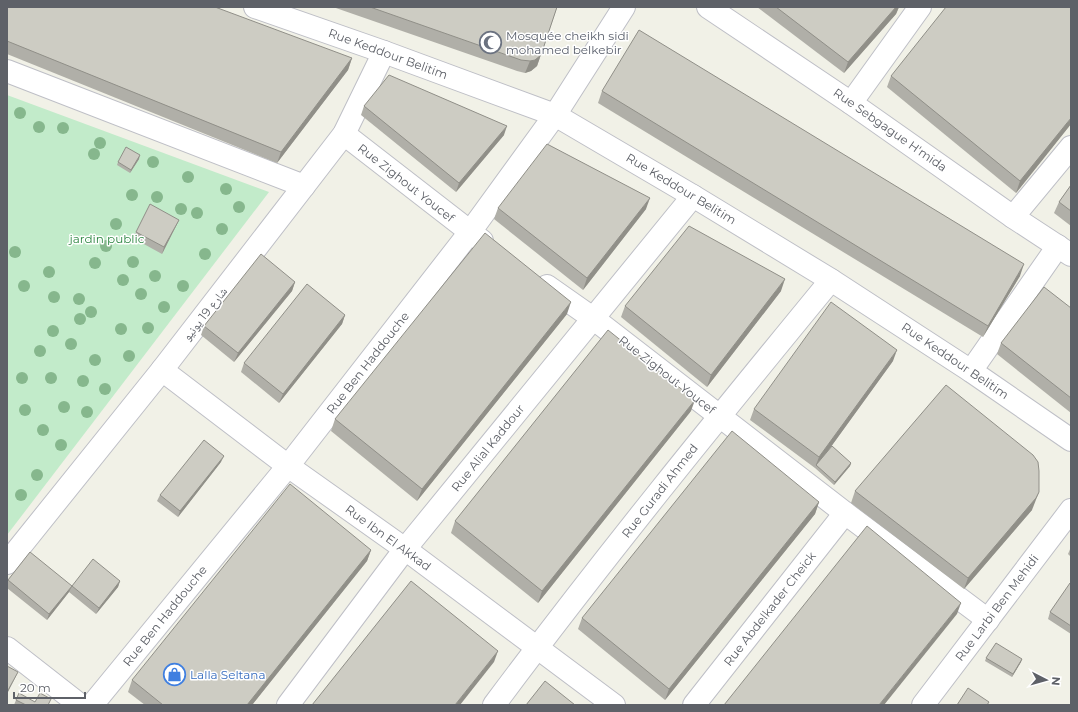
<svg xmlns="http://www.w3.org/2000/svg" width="1078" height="712" viewBox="0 0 1078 712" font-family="Montserrat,'Noto Naskh Arabic',sans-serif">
<rect width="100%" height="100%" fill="#f1f1e7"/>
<!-- garden -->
<polygon fill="#c2ebca" points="7,95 269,192 7,535"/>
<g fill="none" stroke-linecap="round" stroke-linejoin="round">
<defs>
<g id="minor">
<polyline points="255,7 384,52 555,115 693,196 831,280 971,371 1071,440"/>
<polyline points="708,7 851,103 1013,217 1071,255"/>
<polyline points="7,71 304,186"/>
<polyline points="851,103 920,7"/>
<polyline points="344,134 482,241"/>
<polyline points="1013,217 1071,147"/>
<polyline points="547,286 594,319 845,513 988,620"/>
<polyline points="162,370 288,466 405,549 614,705"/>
<polyline points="971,371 1058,246"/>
<polyline points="7,563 162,370 344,134 384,52"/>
<polyline points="7,648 80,705"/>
<polyline points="92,705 288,466 470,232 555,115 624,7"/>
<polyline points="288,705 405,549 693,196"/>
<path d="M494,705C602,560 716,420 831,280"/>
<polyline points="694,705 845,513"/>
<polyline points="923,705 1071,510"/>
</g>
</defs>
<!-- minor casing -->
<use href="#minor" stroke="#bebfc6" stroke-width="24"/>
<!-- minor -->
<use href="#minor" stroke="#fff" stroke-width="22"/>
</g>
<!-- trees -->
<g fill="#86b78d">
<circle cx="20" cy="113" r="6"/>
<circle cx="39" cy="127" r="6"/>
<circle cx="63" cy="128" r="6"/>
<circle cx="100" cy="143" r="6"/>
<circle cx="94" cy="154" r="6"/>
<circle cx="153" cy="162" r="6"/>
<circle cx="188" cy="177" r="6"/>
<circle cx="226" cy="189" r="6"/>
<circle cx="132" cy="195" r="6"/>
<circle cx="157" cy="197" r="6"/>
<circle cx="239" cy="207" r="6"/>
<circle cx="181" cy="209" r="6"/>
<circle cx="197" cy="213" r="6"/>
<circle cx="116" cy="224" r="6"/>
<circle cx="222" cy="229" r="6"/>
<circle cx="106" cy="246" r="6"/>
<circle cx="15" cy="252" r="6"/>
<circle cx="205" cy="254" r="6"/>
<circle cx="133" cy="262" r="6"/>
<circle cx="95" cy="263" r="6"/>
<circle cx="49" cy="272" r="6"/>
<circle cx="155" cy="276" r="6"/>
<circle cx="123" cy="280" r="6"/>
<circle cx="24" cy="286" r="6"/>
<circle cx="183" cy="286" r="6"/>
<circle cx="141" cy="294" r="6"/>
<circle cx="54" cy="297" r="6"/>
<circle cx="79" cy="299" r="6"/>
<circle cx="164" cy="307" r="6"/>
<circle cx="91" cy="312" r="6"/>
<circle cx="80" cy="319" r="6"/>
<circle cx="148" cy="328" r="6"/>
<circle cx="121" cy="329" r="6"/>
<circle cx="53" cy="331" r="6"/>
<circle cx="71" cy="344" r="6"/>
<circle cx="40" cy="351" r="6"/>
<circle cx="129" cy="356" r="6"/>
<circle cx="95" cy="360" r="6"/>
<circle cx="22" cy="378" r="6"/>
<circle cx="51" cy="378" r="6"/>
<circle cx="83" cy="381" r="6"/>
<circle cx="105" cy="389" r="6"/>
<circle cx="64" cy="407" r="6"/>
<circle cx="25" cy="410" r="6"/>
<circle cx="87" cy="412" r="6"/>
<circle cx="43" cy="430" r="6"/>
<circle cx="61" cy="445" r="6"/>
<circle cx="37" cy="475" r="6"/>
<circle cx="21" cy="495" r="6"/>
</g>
<!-- wall -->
<g fill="#b0afa8">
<polygon points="7,7 352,58 348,70 277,163 7,54"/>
<polygon points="333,7 557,7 537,66 531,71 525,73 517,71"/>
<polygon points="757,7 899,7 896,14 844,73"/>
<polygon points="891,76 1071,124 1016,193 887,87"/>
<polygon points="602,91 1020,276 983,337 598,103"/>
<polygon points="364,106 504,135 456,192 361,115"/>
<polygon points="139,159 130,173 117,165 118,162"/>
<polygon points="1071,185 1071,226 1054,213 1059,202"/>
<polygon points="498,208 646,209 583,290 494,219"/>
<polygon points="179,220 162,254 133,238 136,232"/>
<polygon points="295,282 292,291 234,362 201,335 204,326"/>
<polygon points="781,291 707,387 621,317 625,306"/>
<polygon points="1071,308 1071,413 997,354 1001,343"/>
<polygon points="567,314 417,501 331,431 335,419"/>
<polygon points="345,315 342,324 279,403 241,372 244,363"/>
<polygon points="893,361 825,455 851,463 850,466 834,485 815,468 750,420 754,409"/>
<polygon points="691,411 538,603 451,533 455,521"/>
<polygon points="221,462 178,517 157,501 160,495"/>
<polygon points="855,491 1032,510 964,589 851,503"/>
<polygon points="819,502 815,514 665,700 578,629 582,618"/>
<polygon points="1071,547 1071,557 1068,554"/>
<polygon points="371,550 367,561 252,705 145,705 128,692 132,680"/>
<polygon points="8,580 72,586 120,581 118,587 96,614 69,592 47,620 7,588 7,583"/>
<polygon points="1071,583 1071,634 1048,619 1050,612"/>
<polygon points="986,658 1022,659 1021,662 1012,677 985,661"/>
<polygon points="16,700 35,702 49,705 14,705"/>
</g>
<!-- shaded-wall -->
<g fill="#908f88">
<polygon points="896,7 899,7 896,14 844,73 848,62"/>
<polygon points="544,46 537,66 531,71 525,73 530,61"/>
<polygon points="352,58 348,70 277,163 281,152"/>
<polygon points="1071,118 1071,124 1016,193 1020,181"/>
<polygon points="507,126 504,135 456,192 459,183"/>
<polygon points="140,155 139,159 130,173 131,170"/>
<polygon points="650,198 646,209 583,290 587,278"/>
<polygon points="179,220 162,254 164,247"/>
<polygon points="1024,264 1020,276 983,337 988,326"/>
<polygon points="785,279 781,291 707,387 711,375"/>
<polygon points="295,282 292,291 234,362 238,353"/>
<polygon points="571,302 567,314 417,501 422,489"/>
<polygon points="345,315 342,324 279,403 283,394"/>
<polygon points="897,350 893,361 817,466 816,465 819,457"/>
<polygon points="695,400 691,411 538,603 542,591"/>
<polygon points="224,456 221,462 178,517 180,511"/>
<polygon points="851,463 850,466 834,485 835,482"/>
<polygon points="1039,492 1032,510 964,589 968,578"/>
<polygon points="819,502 815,514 665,700 669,689"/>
<polygon points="371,550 367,561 252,705 247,705"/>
<polygon points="120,581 118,587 96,614 99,608"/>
<polygon points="72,586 69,592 47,620 49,614"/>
<polygon points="961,603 957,614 884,705 879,705"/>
<polygon points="498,651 494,662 460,705 455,705"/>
<polygon points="1022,659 1021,662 1012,677 1013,674"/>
<polygon points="18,672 7,694 7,692"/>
</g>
<!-- building -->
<g fill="#cdccc3" stroke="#908f88">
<polygon points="7,7 215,7 352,58 281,152 7,41"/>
<polygon points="370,7 557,7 541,55 535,60 530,61 521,60"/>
<polygon points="776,7 896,7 848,62"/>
<polygon points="946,7 1071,7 1071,118 1020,181 891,76"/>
<polygon points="639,30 1024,264 988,326 602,91"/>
<polygon points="389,75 507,126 459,183 364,106"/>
<polygon points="547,144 650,198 587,278 498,208"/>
<polygon points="126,147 140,155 131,170 118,162"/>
<polygon points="1071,185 1071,211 1059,202"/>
<polygon points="150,204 179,220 164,247 136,232"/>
<polygon points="689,226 785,279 711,375 625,306"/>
<polygon points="485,233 571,302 422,489 335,419"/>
<polygon points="261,254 295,282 238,353 204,326"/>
<polygon points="307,284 345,315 283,394 244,363"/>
<polygon points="1044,287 1071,308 1071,398 1001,343"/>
<polygon points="831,302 897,350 819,457 754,409"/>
<polygon points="608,330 695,400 542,591 455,521"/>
<polygon points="946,385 1033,455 1038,462 1039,471 1039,492 1036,498 968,578 855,491"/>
<polygon points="732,431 819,502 669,689 582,618"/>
<polygon points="204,440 224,456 180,511 160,495"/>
<polygon points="832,446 851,463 835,482 816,465"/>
<polygon points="290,484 371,550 247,705 163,705 132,680"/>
<polygon points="867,526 961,603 879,705 724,705"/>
<polygon points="30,552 72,586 93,559 120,581 99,608 72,586 49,614 8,580"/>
<polygon points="411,581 498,651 455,705 312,705"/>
<polygon points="1070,583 1071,583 1071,626 1050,612"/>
<polygon points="996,643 1022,659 1013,674 986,658"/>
<polygon points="7,666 18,672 7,692"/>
<polygon points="545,681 575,705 526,705"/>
<polygon points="968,688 989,702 987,705 957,705"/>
<polygon points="19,693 35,702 40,693 51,699 48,705 26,705 16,700"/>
</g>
<!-- icons -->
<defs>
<symbol id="mosque-ring" viewBox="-11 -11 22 22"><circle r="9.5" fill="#fff" stroke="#6b7280" stroke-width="1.5"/><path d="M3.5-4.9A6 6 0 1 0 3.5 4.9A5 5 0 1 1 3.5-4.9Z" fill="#6b7280"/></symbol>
<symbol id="shop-ring" viewBox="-11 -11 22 22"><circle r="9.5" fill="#fff" stroke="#3f7fe0" stroke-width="1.5"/><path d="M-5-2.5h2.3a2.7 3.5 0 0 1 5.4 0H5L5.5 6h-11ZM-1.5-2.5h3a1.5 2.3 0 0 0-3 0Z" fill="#3f7fe0"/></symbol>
</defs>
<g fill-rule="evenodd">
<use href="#mosque-ring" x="478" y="30" width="25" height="25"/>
<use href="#shop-ring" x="162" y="662" width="25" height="25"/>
</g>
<g text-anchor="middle" stroke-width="3" stroke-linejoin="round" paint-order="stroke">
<!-- worship labels -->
<g font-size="12" fill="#5b616d" stroke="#fff" text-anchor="start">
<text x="506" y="40">Mosquée cheikh sidi<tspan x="506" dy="14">mohamed belkebir</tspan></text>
</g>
<!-- street labels -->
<g font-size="12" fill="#5e6168" stroke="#fff">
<text transform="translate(388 54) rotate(20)" y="4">Rue Keddour Belitim</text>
<text transform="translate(890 130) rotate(35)" y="4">Rue Sebgague H'mida</text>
<text transform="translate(406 183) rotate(38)" y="4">Rue Zighout Youcef</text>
<text transform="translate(681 189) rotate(31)" y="4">Rue Keddour Belitim</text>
<text transform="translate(205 314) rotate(-52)" y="4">شارع 19 يونيو</text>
<text transform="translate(955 361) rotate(34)" y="4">Rue Keddour Belitim</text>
<text transform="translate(368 363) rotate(-52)" y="4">Rue Ben Haddouche</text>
<text transform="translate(667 375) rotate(38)" y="4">Rue Zighout Youcef</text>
<text transform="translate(488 448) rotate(-51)" y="4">Rue Alial Kaddour</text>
<text transform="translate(660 491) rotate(-52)" y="4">Rue Guradi Ahmed</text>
<text transform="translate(388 538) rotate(36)" y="4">Rue Ibn El Akkad</text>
<text transform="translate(997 608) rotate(-53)" y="4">Rue Larbi Ben Mehidi</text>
<text transform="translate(770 609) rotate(-52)" y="4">Rue Abdelkader Cheick</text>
<text transform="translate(165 616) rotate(-51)" y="4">Rue Ben Haddouche</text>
</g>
<!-- park labels -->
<g font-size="12" fill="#2e8743" stroke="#fff">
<text x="107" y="243">jardin public</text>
</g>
<!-- shop labels -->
<g font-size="12" fill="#366cbe" stroke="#fff" text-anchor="start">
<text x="190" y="679">Lalla Seltana</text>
</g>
</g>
<!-- border -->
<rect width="1078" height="712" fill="none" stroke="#5e6168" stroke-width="16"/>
<!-- north arrow -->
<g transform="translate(1046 680) rotate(96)" stroke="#ffffff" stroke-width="3" paint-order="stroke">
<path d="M0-3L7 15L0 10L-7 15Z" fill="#5e6168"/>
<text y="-6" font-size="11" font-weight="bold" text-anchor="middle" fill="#5e6168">N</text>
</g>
<!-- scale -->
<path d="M14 692v6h71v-6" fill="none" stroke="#5e6168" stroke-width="2"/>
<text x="20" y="692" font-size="12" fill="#5e6168" stroke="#ffffff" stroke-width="3" paint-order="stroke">20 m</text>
</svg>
